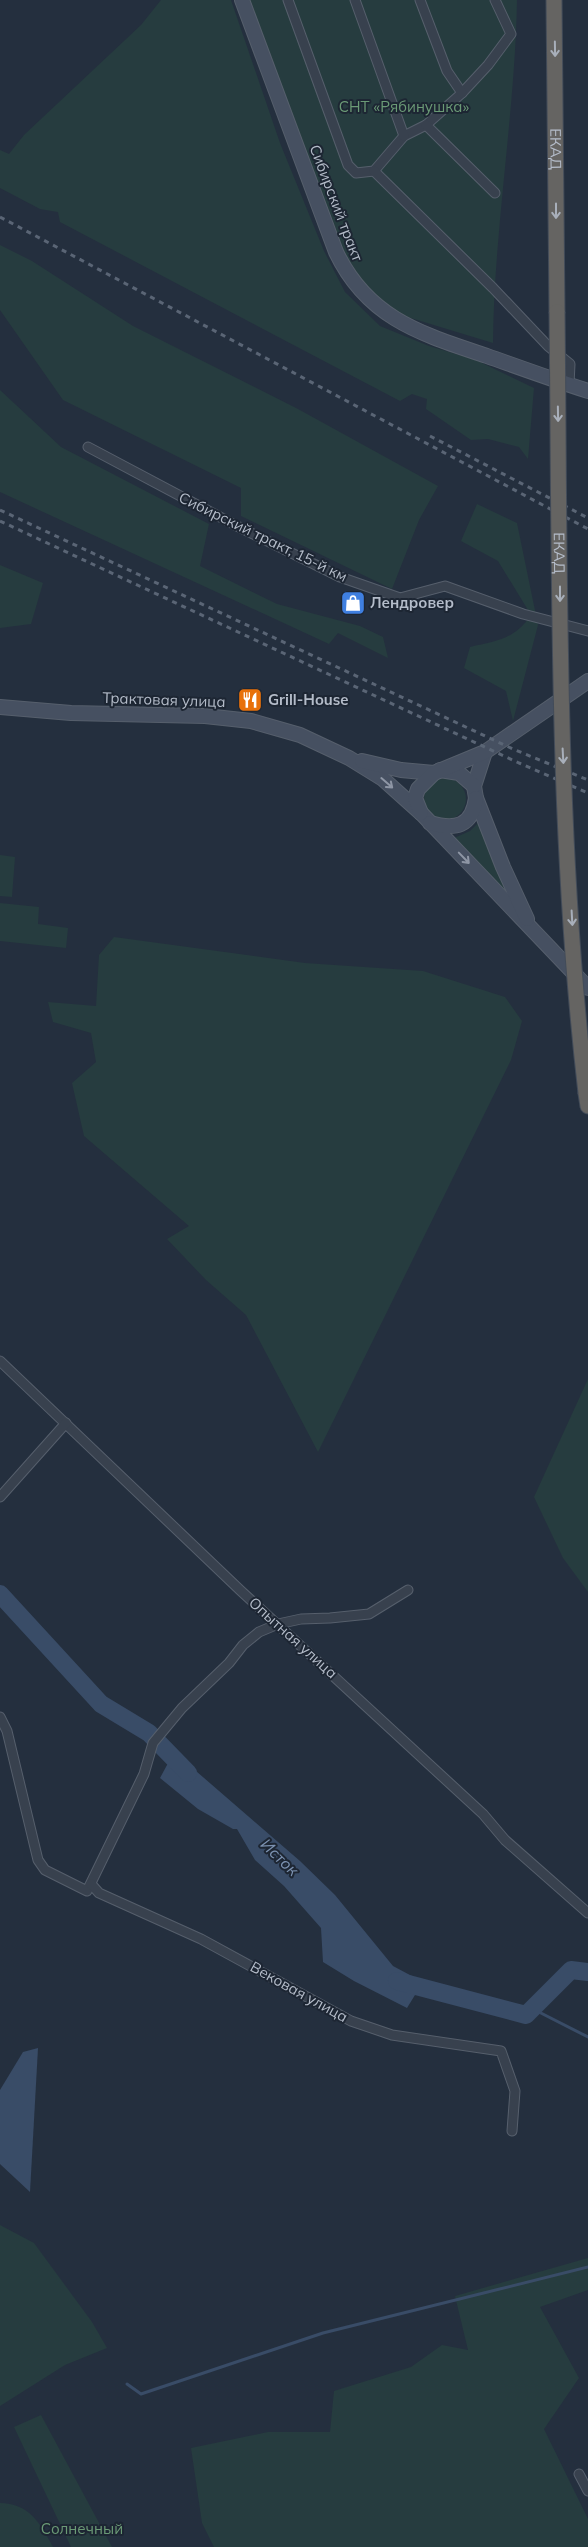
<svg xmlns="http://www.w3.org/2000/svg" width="588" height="2547" viewBox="0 0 588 2547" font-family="Mulish,sans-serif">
<rect width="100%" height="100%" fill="#242f3e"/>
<!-- green -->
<g fill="#263c3f">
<polygon points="161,0 231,0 280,143 324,251 345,292 380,326 429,346 476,360 534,388 528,459 519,447 488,439 471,440 426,409 427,399 412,394 400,401 60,222 58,212 40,209 0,188 0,150 9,154 24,135 141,25"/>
<path d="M249,0H517C515,115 494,228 493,343L391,312L362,283L343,257Z"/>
<polygon points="0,245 32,261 133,326 298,409 438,486 419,520 392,589 241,516 241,488 63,400 0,310"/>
<polygon points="0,390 61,447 209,524 200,566 277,604 360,626 383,637 388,658 338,633 329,644 0,492"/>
<path d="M477,504L517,523L538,625L513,721L506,691L464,668L470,647C497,641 515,639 531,615L498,561L461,541Z"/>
<polygon points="0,565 43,583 31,624 0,628"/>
<circle cx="445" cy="799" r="21"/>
<polygon points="479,822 510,898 454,838 470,831"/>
<polygon points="0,855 15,857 12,897 0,896"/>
<polygon points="0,903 39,907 38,924 68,928 66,948 0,941"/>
<polygon points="114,937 305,963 423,971 505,997 522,1021 511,1060 318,1452 246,1315 206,1280 167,1239 189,1226 84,1136 72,1083 96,1062 91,1033 53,1022 48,1002 96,1006 99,955"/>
<polygon points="588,1379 588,1592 563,1558 534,1497"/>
<polygon points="0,2225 34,2243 92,2322 107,2348 65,2365 0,2406"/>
<polygon points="588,2258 588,2290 540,2307 579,2378 544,2429 588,2519 588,2547 214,2547 202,2523 191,2448 268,2432 330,2432 334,2391 411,2367 442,2345 468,2350 455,2296"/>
<polygon points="41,2415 112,2547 71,2547 14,2427"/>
<path d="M0,2503C30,2504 40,2523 53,2547H0Z"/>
</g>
<!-- water -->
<g fill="#394c67">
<polygon points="174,1752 300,1861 335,1895 393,1966 423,1982 407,2008 354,1981 323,1962 321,1928 284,1886 255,1860 237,1829 233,1829 198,1809 160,1778"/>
<polygon points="38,2048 30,2192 0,2164 0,2090 23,2052"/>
</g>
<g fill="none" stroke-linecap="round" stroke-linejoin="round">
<!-- stream -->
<g stroke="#394c67" stroke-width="3">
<polyline points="533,2009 588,2037"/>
<polyline points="127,2384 141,2394 323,2333 588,2267"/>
</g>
<!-- river -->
<g stroke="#394c67" stroke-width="18">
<polyline points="0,1594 101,1704 149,1733 188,1773"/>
<polyline points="397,1981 526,2015 571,1970 588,1972"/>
</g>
<defs>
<g id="minor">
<polyline points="288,0 348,165 356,173 374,171 404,136 426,125 462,93 488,65 511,34 495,0"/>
<polyline points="355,0 404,136"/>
<polyline points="420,0 447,71 462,93"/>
<polyline points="426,125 495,193"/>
<polyline points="374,171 493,288 548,346 570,364 569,384"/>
<polyline points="88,447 235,525 340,577 400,598 445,586 523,614 588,631"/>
<polyline points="0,1361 241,1591 483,1814 505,1840 588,1913"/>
<polyline points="0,1497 66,1423"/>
<polyline points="0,1717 7,1731 38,1860 45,1870 87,1891 144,1774 153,1743 182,1708 229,1663 243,1645 259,1632 278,1624 301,1619 330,1618 369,1614 408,1590"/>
<polyline points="91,1884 99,1893 201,1939 351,2021 392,2035 501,2051 515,2091 512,2131"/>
<polyline points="579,2474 588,2491"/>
</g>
<g id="secondary">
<path d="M242,0L336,252C368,319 422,334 487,356C521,368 554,380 588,391"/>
<polyline points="0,707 71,713 205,716 251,721 300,735 349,758 383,779 422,814 588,988"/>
<polyline points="485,752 474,786 476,798 503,867 527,919"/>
<polyline points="362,761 401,770 434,773"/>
<polyline points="440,770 459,773 474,786"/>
<polyline points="421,813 415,798 418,789 434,773 485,752 588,681"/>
<path d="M430,823C455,830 472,827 476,798"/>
</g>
<g id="trunk">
<path id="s1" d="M554,0L557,312"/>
<polyline points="586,1093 588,1106"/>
</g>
</defs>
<!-- minor casing -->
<use href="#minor" stroke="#565f6c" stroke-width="11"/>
<!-- secondary casing -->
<use href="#secondary" stroke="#565f6c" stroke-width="16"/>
<!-- trunk casing -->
<use href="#trunk" stroke="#434c59" stroke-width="17"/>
<!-- minor -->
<use href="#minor" stroke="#38414e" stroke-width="9"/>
<!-- secondary -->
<use href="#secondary" stroke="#465061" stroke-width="14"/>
<!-- trunk -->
<use href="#trunk" stroke="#656462" stroke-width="15"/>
<!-- rail -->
<g stroke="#5a6575" stroke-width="3" stroke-dasharray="5 5" stroke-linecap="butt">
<polyline points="0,217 588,529"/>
<polyline points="430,436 588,518"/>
<polyline points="0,510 513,749 588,780"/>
<polyline points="0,521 519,763 588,793"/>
</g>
<defs>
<g id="trunk-bridge">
<path id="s2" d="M557,312C560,573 556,834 586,1093"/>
</g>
</defs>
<!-- trunk-bridge casing -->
<use href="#trunk-bridge" stroke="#434c59" stroke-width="17" stroke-linecap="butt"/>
<!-- trunk-bridge -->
<use href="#trunk-bridge" stroke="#656462" stroke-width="15"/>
</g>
<!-- one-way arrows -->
<defs><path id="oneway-shaft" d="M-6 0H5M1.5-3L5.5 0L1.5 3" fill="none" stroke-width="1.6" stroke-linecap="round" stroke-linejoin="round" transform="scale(1.25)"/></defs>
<g stroke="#a8afba">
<use href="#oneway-shaft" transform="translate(555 49) rotate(89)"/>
<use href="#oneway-shaft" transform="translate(556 211) rotate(90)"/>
<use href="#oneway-shaft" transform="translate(558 414) rotate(89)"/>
<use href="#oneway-shaft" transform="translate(560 594) rotate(90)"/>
<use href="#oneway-shaft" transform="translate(563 756) rotate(87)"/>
<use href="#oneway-shaft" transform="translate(572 918) rotate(87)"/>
</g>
<g stroke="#8e96a5">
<use href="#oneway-shaft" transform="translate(387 783) rotate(41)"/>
<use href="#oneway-shaft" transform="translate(464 858) rotate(46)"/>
</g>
<!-- icons -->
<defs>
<symbol id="shop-square" viewBox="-11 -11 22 22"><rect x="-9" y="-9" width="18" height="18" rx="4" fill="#3f7fe0" stroke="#1d2633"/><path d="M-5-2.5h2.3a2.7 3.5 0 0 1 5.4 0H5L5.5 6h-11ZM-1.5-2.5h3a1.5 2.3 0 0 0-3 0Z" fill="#fff"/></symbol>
<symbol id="restaurant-square" viewBox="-11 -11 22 22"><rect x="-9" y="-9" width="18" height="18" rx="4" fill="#e8710a" stroke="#1d2633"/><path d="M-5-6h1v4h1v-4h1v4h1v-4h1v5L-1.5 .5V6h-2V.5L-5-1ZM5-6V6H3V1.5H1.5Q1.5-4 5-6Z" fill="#fff"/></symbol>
</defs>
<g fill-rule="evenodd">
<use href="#shop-square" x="339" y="589" width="28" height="28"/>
<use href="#restaurant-square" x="236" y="686" width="28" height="28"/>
</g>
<g text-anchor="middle" stroke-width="4" stroke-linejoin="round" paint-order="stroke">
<!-- park labels -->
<g font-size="15" fill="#6b9a76" stroke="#1d2633">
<text x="404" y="112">СНТ «Рябинушка»</text>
<text x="82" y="2534">Солнечный</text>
</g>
<!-- street labels -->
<g font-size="15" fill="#b4bcc9" stroke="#1d2633">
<text dy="5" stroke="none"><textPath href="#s1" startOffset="149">ЕКАД</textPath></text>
<text transform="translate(336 203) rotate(69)" y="5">Сибирский тракт</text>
<text transform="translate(263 537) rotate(26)" y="5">Сибирский тракт, 15-й км</text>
<text dy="5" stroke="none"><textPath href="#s2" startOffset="241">ЕКАД</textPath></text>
<text transform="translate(164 700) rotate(2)" y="5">Трактовая улица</text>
<text transform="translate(293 1638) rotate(42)" y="5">Опытная улица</text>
<text transform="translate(299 1992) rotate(29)" y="5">Вековая улица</text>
</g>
<!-- poi labels -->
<g font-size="15" font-weight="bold" fill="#b4bcc9" stroke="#1d2633" text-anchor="start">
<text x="370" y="608">Лендровер</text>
<text x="268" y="705">Grill-House</text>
</g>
<!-- water labels -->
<g font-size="16" font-style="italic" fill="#7c92b1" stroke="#1d2633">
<text transform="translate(280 1857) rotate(44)" y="6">Исток</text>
</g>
</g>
</svg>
